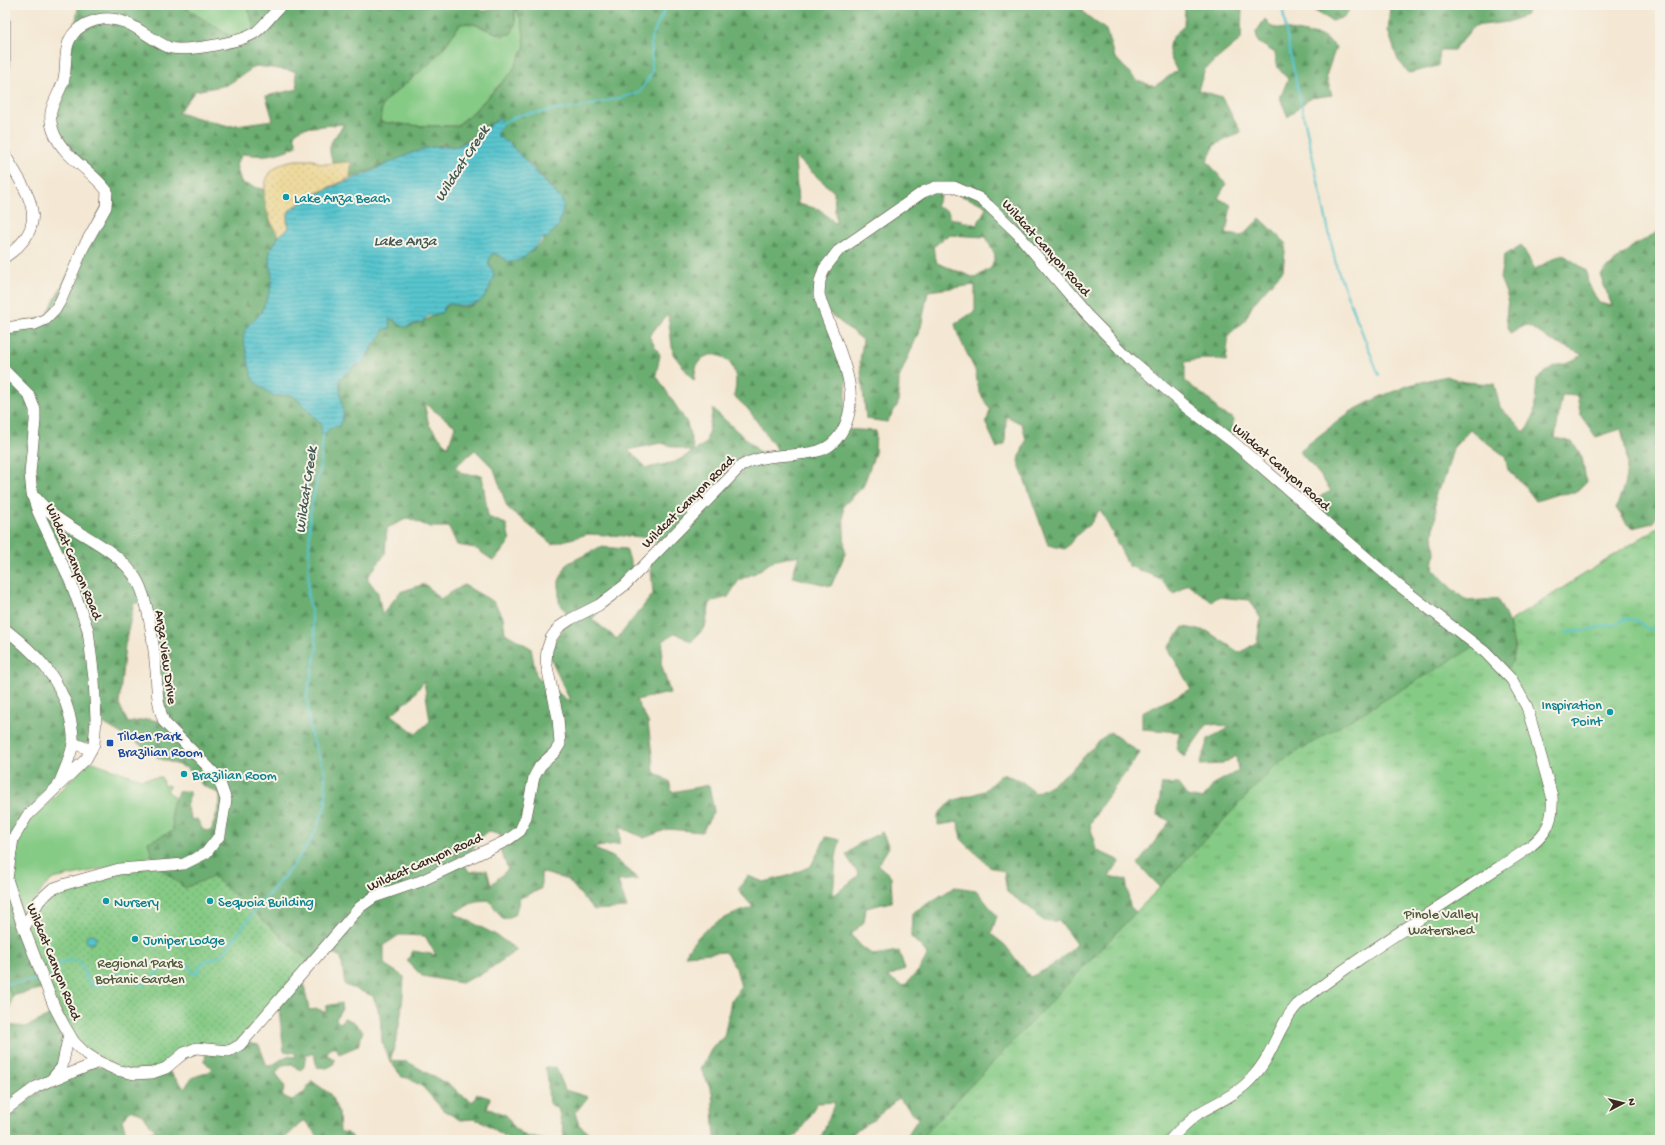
<svg xmlns="http://www.w3.org/2000/svg" width="1665" height="1145" viewBox="0 0 1665 1145" font-family="'Gochi Hand',sans-serif">
<defs>
<pattern id="forest-firs" width="22" height="20" patternUnits="userSpaceOnUse"><rect width="22" height="20" fill="#6cae72"/><path d="M5 1l3.5 6h-7zM16 11l3.5 6h-7z" fill="#5a8e5d"/></pattern>
<pattern id="sand-dots" width="8" height="8" patternUnits="userSpaceOnUse"><rect width="8" height="8" fill="#eeda9e"/><path d="M2 2h.1M6 6h.1" fill="none" stroke="#cdbb88" stroke-width="1.8" stroke-linecap="round"/></pattern>
<pattern id="park-tufts" width="24" height="20" patternUnits="userSpaceOnUse"><rect width="24" height="20" fill="#85ca85"/><path d="M3 7l-1-3M5 7V3M7 7l1-3M15 17l-1-3M17 17v-4M19 17l1-3" fill="none" stroke="#6ea46c"/></pattern>
<pattern id="garden-dots" width="8" height="8" patternUnits="userSpaceOnUse"><rect width="8" height="8" fill="#85ca85"/><path d="M2 2h.1M6 6h.1" fill="none" stroke="#6ea46c" stroke-width="1.8" stroke-linecap="round"/></pattern>
<pattern id="water-rules" width="6" height="5" patternUnits="userSpaceOnUse"><rect width="6" height="5" fill="#59c6cf"/><path d="M0 2.5h6" fill="none" stroke="#4ba1a7"/></pattern>
</defs>
<rect width="100%" height="100%" fill="#f7f3e8"/>
<filter id="ink" filterUnits="userSpaceOnUse"><feTurbulence type="fractalNoise" baseFrequency=".025" numOctaves="2"/><feDisplacementMap in="SourceGraphic" scale="8" xChannelSelector="R" yChannelSelector="G"/><feConvolveMatrix kernelMatrix="1 2 1 2 8 2 1 2 1" color-interpolation-filters="sRGB"/></filter>
<filter id="wash" filterUnits="userSpaceOnUse"><feTurbulence type="fractalNoise" baseFrequency=".012" numOctaves="4" result="noise"/><feDisplacementMap in="SourceGraphic" scale="16" xChannelSelector="R" yChannelSelector="G"/><feGaussianBlur stdDeviation="0.9" result="paint"/><feColorMatrix in="noise" values="0 0 0 0 0 0 0 0 0 0 0 0 0 0 0 0 0 1.4 0 .05"/><feComposite in="paint" operator="in"/></filter>
<g filter="url(#wash)">
<rect width="100%" height="100%" fill="#f4e8d4"/>
<!-- grass -->
<g fill="#85ca85" stroke="#607a52">
<polygon points="187,5 247,5 256,32 236,40 184,7"/>
<polygon points="515,5 522,23 525,46 512,72 471,114 456,126 421,126 380,122 382,106 386,100 429,64 445,46 460,24 469,22 503,36 515,25"/>
<polygon points="90,761 140,779 161,777 164,786 168,785 170,787 167,790 175,799 186,830 144,860 53,879 44,887 21,921 10,877 22,829"/>
<polygon points="5,945 12,996 5,1041"/>
</g>
<!-- forest -->
<g fill="url(#forest-firs)" stroke="#546c48" fill-rule="evenodd">
<path d="M84,5H173L184,7L236,40L256,32L247,5H474L483,11L501,8V5H515V25L511,34C491,37 481,20 460,24L445,46L429,64L386,100L382,106L380,122L421,126H457L472,114L512,72L525,46L522,23L515,5H1078L1085,14L1106,30L1114,56L1137,81L1155,86L1177,71C1166,49 1164,43 1184,26L1185,5H1242L1241,39L1205,69L1198,90L1222,97L1241,132L1215,145L1207,161L1226,184L1218,198L1231,205L1226,234L1242,236L1260,218L1286,243L1283,270L1253,304L1244,322L1229,334L1226,361L1207,358L1185,362V381L1212,402L1219,412L1233,418V442L1304,504L1331,491L1320,475L1299,451L1350,412L1377,398L1410,385L1446,376L1464,382L1494,384L1500,407L1525,433L1534,415L1537,379L1552,367L1571,361L1583,355L1548,339L1537,331L1526,325L1510,334L1506,318L1508,298L1500,278L1504,256L1521,245L1535,269L1562,254L1586,270L1588,283L1599,303L1612,306L1600,275L1634,245L1658,232L1660,220V510L1653,523L1632,528L1627,524L1616,508C1629,475 1630,463 1621,429L1596,437L1581,416L1577,396L1562,395L1555,438L1572,442L1582,457L1586,482L1575,493L1558,494L1536,501L1524,485L1508,470L1505,456L1470,430L1453,448L1445,477L1435,494L1436,514L1433,535L1435,552L1433,568L1451,588L1467,601L1497,599C1508,619 1516,637 1513,661L1359,1140H904L918,1119L899,1098L873,1120L853,1133L848,1140H820L835,1102L817,1103L798,1134L789,1140H715L712,1092L701,1069L713,1046L724,1037L731,1001L741,987L736,968L725,952L685,955C702,925 723,918 753,907L738,890L748,876L764,882L788,876L811,866L826,837L840,840L836,857L833,896L859,875L846,855L860,843L882,832L889,847L878,865L891,876L892,896L891,902L866,908L864,922L851,935L862,947L873,955L899,951L905,969L887,977L904,986L919,970L928,954L911,937L912,913L955,887L976,890L997,916L991,934L1005,945L1030,977C1049,969 1063,960 1076,944L1059,921H1043L1030,908L1007,892L1004,872L989,866L961,839L958,822L938,825V814L952,801L984,791L1002,774L1020,780L1035,793C1070,778 1082,755 1110,732L1140,753L1103,803L1090,824L1096,850L1120,861L1109,876L1126,880L1130,906L1136,912L1187,874L1160,887L1138,864L1170,821L1157,815L1162,784H1178L1187,796L1203,799L1214,784L1238,771L1236,756L1222,764L1200,765L1208,739L1230,727L1208,723L1184,757L1176,748L1180,732L1142,729V713L1191,689L1168,648L1183,627L1207,631L1240,653L1257,642L1261,619L1250,600L1217,597L1212,602L1188,584L1174,594L1159,578L1129,566L1100,509L1091,523L1078,534L1065,549L1048,545L1018,461L1026,440L1022,424L1006,416L1005,444L997,448L986,424L990,410L979,391L975,370L958,335L955,324L975,311V285L928,291L921,327L899,378L898,404L887,422L866,419L860,361L863,340L824,309L847,372L844,429L876,431L875,453L863,487L843,506L845,554L831,586L792,577L799,555L773,561L755,573L739,580L728,597L710,602L705,627L691,642L676,633L663,641L661,663L670,693L636,700L648,722L654,772L669,781L672,792L709,785L714,811L702,832L668,829L644,838L620,827V843L593,848L613,857L639,879L618,881L627,908L594,910L568,880L541,872V889L520,898L515,915L503,919L489,900L476,901L454,913L496,935L517,950L485,972L461,983L422,976L407,961L413,951L436,955L425,936L399,935L384,945V964L404,977C403,1007 399,1033 390,1061L408,1062L454,1088L460,1094L473,1102L477,1094L490,1098L487,1108L506,1115L514,1128L526,1136L545,1140H511L483,1122L474,1119L460,1120L443,1110L423,1087L408,1078L402,1077L390,1061L382,1042L380,1015L373,996L345,985L341,957L324,949L302,975L309,1010L318,1009L326,1013V1006L341,1003L342,1009L336,1019L339,1023L342,1022L344,1018L354,1022L363,1031L358,1046L339,1054L337,1048H331L326,1054L335,1060L333,1065L327,1068L317,1067L314,1054H305L307,1058L305,1060L304,1067L300,1070L292,1064L282,1065L276,1073L285,1087L282,1096L292,1100L305,1092L312,1081L330,1094L339,1113L340,1132L347,1133L352,1136V1140H321L304,1120L283,1140H136L147,1132L156,1131L141,1114L132,1110L122,1120L126,1132L121,1140H5V1041L7,1025L26,1027L57,1012L88,993L52,1079L90,1066L166,1068L185,1089C192,1071 203,1078 212,1069L205,1062L206,1048L148,842L173,831L171,807L178,792L188,791L190,795L186,806L192,820L197,819L203,830L211,831L220,804V794L202,785L187,768L158,758L151,751L96,719L94,744L73,743L59,784L13,839L7,879L47,987L12,996L5,983V326L46,317L108,195L66,151L51,122L74,33L78,8ZM256,66L295,71L298,89L266,96L273,120L229,126L178,113L195,91L227,85ZM500,118L499,128L497,132L498,137L532,166L562,200C565,207 562,215 559,221L560,224C545,238 529,259 509,262L495,253L491,255L488,264L494,276L490,283L488,293L485,296L474,305L463,307L450,304C438,311 412,334 398,324L395,320L389,319L387,328C378,332 373,350 366,358C358,366 346,370 340,379V426L332,427L322,435L321,424L294,396L290,395L274,396L258,385L252,378L246,328L261,313L270,291L272,276L269,261L270,251L279,236L269,220L265,190L241,183L236,164L243,154C265,157 277,155 297,146L294,134L302,128L344,124C334,140 325,142 333,163L351,162L350,178L432,147L443,145L456,147ZM795,157L834,192L836,224L819,209L798,204ZM943,189L983,204L986,208L977,225L950,218L948,211L936,207ZM948,235L986,237L995,256L991,268L975,278L937,263L933,247ZM668,314L673,354L694,381C695,376 695,368 698,363C709,348 729,355 734,371C737,379 736,387 734,396L748,409L778,451L760,452L713,409L706,443L694,451L687,423L656,375L660,355L649,336ZM424,403L455,426L448,447L429,425ZM661,443L693,452L675,462L647,468L628,450ZM475,450L494,469L507,507L552,544L588,534L644,537L664,544L650,559L653,594L617,639L592,619L635,575L626,549L600,547L567,564L559,581V602L571,619L547,650L571,703L536,675L531,648L505,633L503,617L494,602L464,585L440,599L425,584L400,592L382,615L378,593L367,578L385,554L387,528L408,518L430,527H449L457,545L475,548L494,561L510,541L506,524L488,517L482,475L463,474L455,467ZM134,603H145L163,722L148,719L128,723L119,704L125,645ZM424,681L430,721L416,734L391,715L412,697ZM487,831L501,834L498,845L508,869L491,885L487,870L469,872L463,861ZM278,1002L284,1051L295,1053L296,1057L287,1056L271,1066H267L259,1045L252,1044L246,1040Z"/>
<polygon points="1305,5 1352,5 1352,6 1344,17 1332,21"/>
<polygon points="1390,5 1530,5 1526,15 1508,22 1474,26 1454,50 1440,50 1438,66 1409,73 1398,60 1388,31"/>
<polygon points="1265,19 1272,27 1323,36 1336,47 1326,76 1332,95 1310,98 1288,117 1280,98 1288,79 1278,68 1275,53 1258,42 1256,32"/>
<path d="M545,1067H556L565,1090L588,1097L575,1113L579,1125L598,1140H563C566,1130 559,1120 559,1110L549,1103C547,1090 550,1079 545,1067Z"/>
</g>
<!-- sand -->
<path fill="url(#sand-dots)" stroke="#94825e" d="M296,160H313L322,164L351,162L350,178L310,196L289,211L287,219L289,228L279,236C266,217 254,181 278,166C283,162 290,161 296,160Z"/>
<!-- park -->
<polygon fill="url(#park-tufts)" stroke="#607a52" points="1660,526 1660,1140 919,1140 1278,763 1477,645 1505,671 1513,661 1515,650 1509,622"/>
<!-- garden -->
<polygon fill="url(#garden-dots)" stroke="#607a52" points="155,865 185,888 213,876 312,964 240,1045 206,1047 166,1068 117,1070 74,1042 24,928 52,889"/>
<!-- water -->
<g fill="url(#water-rules)" stroke="#4a7876">
<path d="M500,118L503,126L497,132L498,137L509,143L562,200C565,207 562,215 559,221L560,224L547,238L543,239C532,248 526,262 509,262L495,253L491,255L488,264L493,271L494,279C489,283 491,288 487,293C478,308 465,306 450,304L445,306L442,313L428,316L422,322L405,327L398,324L395,320L389,319L391,328L383,330L381,337L372,347L362,365H356L340,379C338,396 348,412 340,426L332,427L322,436L321,424L294,396L290,395L274,396L258,385L252,378L243,337L246,328L261,313L270,291L272,276L269,261L270,251L279,236L289,228L287,219L289,211C315,192 333,187 362,175C385,166 408,152 432,147C440,145 449,149 457,146C470,142 488,126 500,118Z"/>
<circle cx="91" cy="939" r="5"/>
</g>
<g fill="none" stroke-linecap="round" stroke-linejoin="round">
<!-- stream -->
<g stroke="#59c6cf" stroke-width="2">
<polyline points="1282,5 1290,53 1337,269 1379,375"/>
<polyline points="500,124 519,115 587,106 639,93 652,73 651,38 667,5"/>
<polyline points="1566,633 1592,629 1607,625 1615,625 1624,619 1636,620 1646,628 1660,630"/>
<path d="M50,975L60,963C93,952 77,977 94,987C106,985 113,970 128,975C134,977 137,984 143,985C147,984 149,980 153,977C163,967 173,959 188,964L193,973H198L199,967L204,962L222,955L256,909L292,867L314,835L326,804L325,772L310,732L307,696L317,648L308,595L310,513L321,462L323,434"/>
<polyline points="5,984 40,980"/>
</g>
</g>
</g>
<g filter="url(#ink)">
<g fill="none" stroke-linecap="round" stroke-linejoin="round">
<defs>
<g id="minor">
<polyline points="5,23 5,68"/>
<path d="M5,155C27,193 54,224 5,257"/>
<path d="M5,328L35,324L46,319L55,310L61,300L83,248L106,207L107,191C92,170 64,158 54,133C52,128 50,119 51,112C53,101 61,90 64,79C67,64 63,44 75,32C81,25 93,20 102,19C129,16 145,37 168,47C183,53 243,42 256,32C265,25 273,14 281,5"/>
<path d="M5,371L29,395L35,410V421L30,473L32,494L38,512L70,580L88,630L94,679L96,719L94,744L86,759L27,816L13,839L7,879L21,921L54,1006L64,1025L74,1042L84,1052L99,1062L117,1070L134,1074L152,1073L166,1068L184,1053L196,1048L229,1051L240,1045L345,924L360,907L374,897L421,881L506,841L520,831L526,817L534,777L540,766L555,752L560,744L558,718L546,662L547,650L551,638L559,627L571,619L599,605L625,585L741,466C765,452 792,458 818,451C829,448 835,442 841,433C868,391 830,336 819,294L820,281L824,269L838,251L923,192L936,187H954L979,198L989,206L1017,233L1086,314L1130,359L1188,408L1233,442L1397,584L1485,652L1512,680L1527,707L1552,796C1553,809 1552,820 1545,831C1532,850 1501,865 1482,878C1420,920 1356,958 1297,1005C1276,1028 1274,1056 1250,1080C1236,1095 1216,1103 1199,1113C1188,1121 1179,1130 1170,1140"/>
<path d="M5,629C34,652 59,676 69,713C71,722 74,733 73,743C71,757 64,771 59,784"/>
<polyline points="73,743 91,750"/>
<path d="M24,928L39,901L52,889L66,884L119,869L184,864L206,853L220,835L226,800L218,777L164,722C157,705 157,689 156,671C154,648 149,603 138,582C116,542 64,533 36,498"/>
<polyline points="53,1080 99,1062"/>
<polyline points="5,1110 36,1087 51,1080 62,1067 69,1034"/>
</g>
</defs>
<!-- minor casing -->
<use href="#minor" stroke="#574639" stroke-width="12"/>
<!-- minor -->
<use href="#minor" stroke="#fff" stroke-width="11"/>
</g>
</g>
<!-- markers -->
<g fill="#0f9aa8" stroke="#f7f3e8" stroke-width="1.5">
<circle cx="286" cy="197" r="4"/>
<circle cx="1610" cy="712" r="4"/>
<circle cx="184" cy="774" r="4"/>
<circle cx="106" cy="901" r="4"/>
<circle cx="210" cy="901" r="4"/>
<circle cx="135" cy="939" r="4"/>
</g>
<rect fill="#1a4fb4" stroke="#f7f3e8" stroke-width="1.5" x="106" y="739" width="8" height="8" rx="2"/>
<g text-anchor="middle" stroke-width="4" stroke-linejoin="round" paint-order="stroke">
<!-- culture labels -->
<g font-size="14" fill="#0d838f" stroke="#f7f3e8" text-anchor="start">
<text x="294" y="202">Lake Anza Beach</text>
<text x="1602" y="709" text-anchor="end">Inspiration<tspan x="1602" dy="16">Point</tspan></text>
<text x="192" y="779">Brazilian Room</text>
<text x="114" y="906">Nursery</text>
<text x="218" y="906">Sequoia Building</text>
<text x="143" y="944">Juniper Lodge</text>
</g>
<!-- street labels -->
<g font-size="14" fill="#3b2a1e" stroke="#f7f3e8">
<text transform="translate(1047 247) rotate(48)" y="5">Wildcat Canyon Road</text>
<text transform="translate(1282 466) rotate(41)" y="5">Wildcat Canyon Road</text>
<text transform="translate(687 501) rotate(-45)" y="5">Wildcat Canyon Road</text>
<text transform="translate(75 561) rotate(67)" y="5">Wildcat Canyon Road</text>
<text transform="translate(167 657) rotate(82)" y="5">Anza View Drive</text>
<text transform="translate(424 861) rotate(-24)" y="5">Wildcat Canyon Road</text>
<text transform="translate(55 961) rotate(68)" y="5">Wildcat Canyon Road</text>
</g>
<!-- transit labels -->
<g font-size="14" fill="#164399" stroke="#f7f3e8" text-anchor="start">
<text x="118" y="740">Tilden Park<tspan x="118" dy="16">Brazilian Room</tspan></text>
</g>
<!-- park labels -->
<g font-size="14" fill="#515a3d" stroke="#f7f3e8">
<text x="1441" y="918">Pinole Valley<tspan x="1441" dy="16">Watershed</tspan></text>
<text x="140" y="967">Regional Parks<tspan x="140" dy="16">Botanic Garden</tspan></text>
</g>
<!-- water labels -->
<g font-size="15" font-style="italic" fill="#445953" stroke="#f7f3e8">
<text transform="translate(461 163) rotate(-57)" y="5">Wildcat Creek</text>
<text x="405" y="245">Lake Anza</text>
<text transform="translate(305 490) rotate(-82)" y="5">Wildcat Creek</text>
</g>
</g>
<!-- margin -->
<rect width="1665" height="1145" fill="none" stroke="#f7f3e8" stroke-width="20"/>
<!-- north arrow -->
<g transform="translate(1623 1103) rotate(83)" stroke="#f7f3e8" stroke-width="3" paint-order="stroke">
<path d="M0-3L7 15L0 10L-7 15Z" fill="#3b2a1e"/>
<text y="-6" font-size="11" font-weight="bold" text-anchor="middle" fill="#3b2a1e">N</text>
</g>
</svg>
